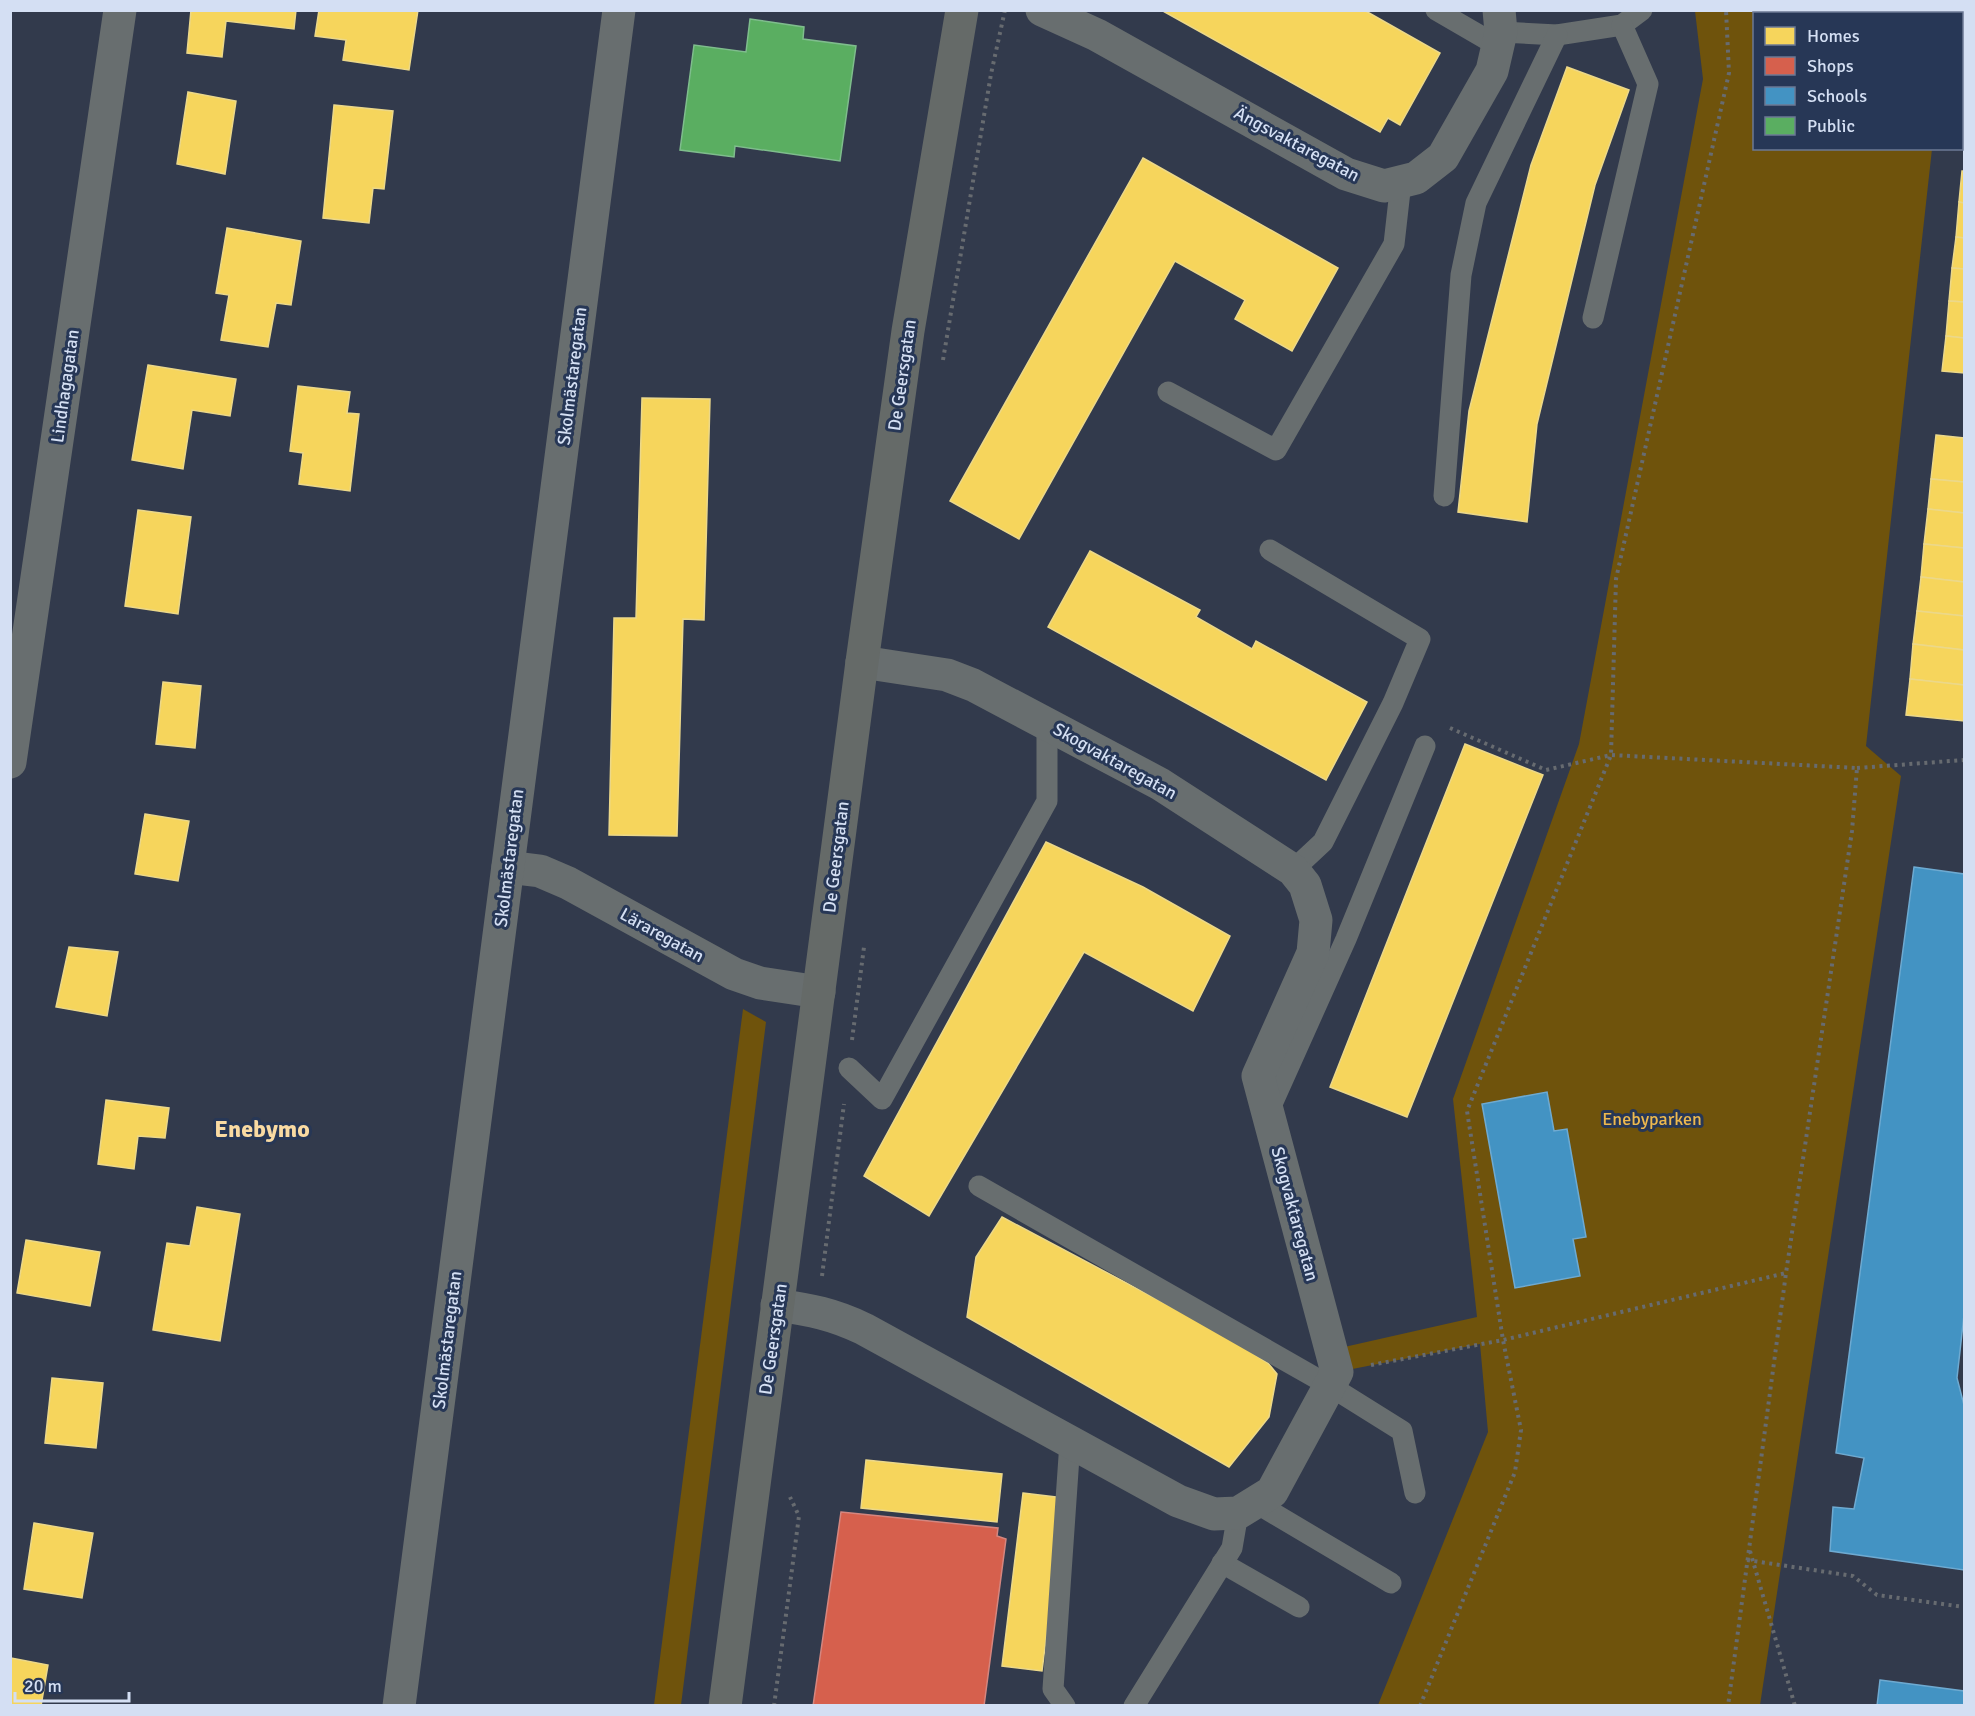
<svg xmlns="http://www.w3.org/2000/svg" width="1975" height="1716" viewBox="0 0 1975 1716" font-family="Signika,sans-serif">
<rect width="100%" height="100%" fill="#323a4c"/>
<!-- green -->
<g fill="#6f530c">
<polygon points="1695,11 1964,11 1964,42 1962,42 1962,14 1754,14 1754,148 1932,149 1866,746 1901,776 1760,1705 1378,1705 1488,1432 1480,1344 1337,1372 1331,1350 1477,1317 1453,1099 1579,744 1703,79"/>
<polygon points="743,1009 766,1022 681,1705 654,1705"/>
</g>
<!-- homes -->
<g fill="#f6d55c" stroke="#ecd889" stroke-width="1.5">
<polygon points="191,10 296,10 294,29 226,21 222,57 187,53"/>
<polygon points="319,10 418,10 409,70 343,60 346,40 315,36"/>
<polygon points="1161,10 1364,10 1440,53 1400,125 1388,118 1380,132"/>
<polygon points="1567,67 1629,90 1595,185 1537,424 1527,522 1458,512 1469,411 1531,165"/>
<polygon points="188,92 236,101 225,174 177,164"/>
<polygon points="334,105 393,111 384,189 373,188 369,223 323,218"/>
<polygon points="1143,158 1338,268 1292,351 1235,319 1245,300 1175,261 1019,539 950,501"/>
<polygon points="1962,171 1964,171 1964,203 1959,202"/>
<polygon points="1959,202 1964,203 1964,238 1956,237"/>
<polygon points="227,228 301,241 291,305 276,303 268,347 221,340 229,295 216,293"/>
<polygon points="1956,237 1964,238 1964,269 1952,268"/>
<polygon points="1952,268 1964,269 1964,302 1949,301"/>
<polygon points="1949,301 1964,302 1964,338 1946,336"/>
<polygon points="1946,336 1964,338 1964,373 1942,371"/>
<polygon points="148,365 236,379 230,416 192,410 183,469 132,460"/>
<polygon points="298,386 350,392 347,413 359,414 350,491 299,484 303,453 290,451"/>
<polygon points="642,398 710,399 704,620 683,619 677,836 609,835 614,618 636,618"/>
<polygon points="1936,435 1964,438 1964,482 1931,479"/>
<polygon points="1931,479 1964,482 1964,513 1928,509"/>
<polygon points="1928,509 1964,513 1964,548 1924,544"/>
<polygon points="138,510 191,517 178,614 125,606"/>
<polygon points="1924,544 1964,548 1964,582 1921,577"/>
<polygon points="1090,551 1200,610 1196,617 1252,649 1256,641 1367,702 1326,780 1048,627"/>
<polygon points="1921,577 1964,582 1964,616 1917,611"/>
<polygon points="1917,611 1964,616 1964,650 1913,644"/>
<polygon points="1913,644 1964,650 1964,685 1910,679"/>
<polygon points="1910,679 1964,685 1964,721 1906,715"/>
<polygon points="163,682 201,686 195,748 156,744"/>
<polygon points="1465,744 1543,775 1407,1117 1330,1087"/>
<polygon points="145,814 189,821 178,881 135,874"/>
<polygon points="1046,842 1143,887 1230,936 1193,1011 1084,952 929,1216 864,1176"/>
<polygon points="69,947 118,952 107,1016 56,1007"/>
<polygon points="106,1100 169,1108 165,1138 138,1136 134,1169 98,1164"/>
<polygon points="197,1207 240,1214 220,1341 153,1330 167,1243 190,1246"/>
<polygon points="1002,1217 1185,1314 1191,1313 1268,1363 1277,1374 1269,1417 1229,1467 967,1317 976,1257"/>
<polygon points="26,1240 100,1252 90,1306 17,1293"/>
<polygon points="52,1378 103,1383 96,1448 45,1443"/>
<polygon points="866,1460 1002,1474 997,1522 861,1508"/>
<polygon points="1023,1493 1064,1498 1042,1671 1002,1666"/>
<polygon points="34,1523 93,1533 82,1598 24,1589"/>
<polygon points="11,1658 48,1665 41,1706 10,1706"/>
</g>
<!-- shops -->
<polygon fill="#d6604d" stroke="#d5867f" stroke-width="1.5" points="841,1512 998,1528 997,1536 1006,1539 984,1706 813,1706"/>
<!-- schools -->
<g fill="#4393c3" stroke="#6eaad1" stroke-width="1.5">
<polygon points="1914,867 1964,874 1964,1315 1957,1378 1964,1405 1964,1570 1830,1551 1833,1507 1854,1509 1864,1458 1836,1453"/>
<polygon points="1547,1092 1554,1131 1567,1129 1586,1237 1573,1239 1580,1276 1515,1288 1482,1104"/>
<polygon points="1880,1680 1964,1691 1964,1706 1877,1706"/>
</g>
<!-- public -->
<polygon fill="#5aae61" stroke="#7fbd8d" stroke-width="1.5" points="750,19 804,27 803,39 856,46 840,161 735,146 734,157 680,150 694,45 746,52"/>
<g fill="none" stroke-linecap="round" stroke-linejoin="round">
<!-- path -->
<g stroke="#676b70" stroke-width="4" stroke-dasharray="3 4.5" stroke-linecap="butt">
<polyline points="1897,10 1925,14"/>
<polyline points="1962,17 1964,18"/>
<polyline points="943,360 991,74 1005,10"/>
<polyline points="1450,728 1546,770 1611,755 1857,768 1852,831 1786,1273 1728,1706"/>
<polyline points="1857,768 1964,760"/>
<polyline points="852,1040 864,947"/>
<polyline points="822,1276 844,1104"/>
<polyline points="1371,1365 1503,1340 1786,1273"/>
<polyline points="1750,1551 1795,1706"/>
<polyline points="1747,1560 1853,1576 1877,1595 1964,1607"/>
<polyline points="774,1706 799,1516 790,1497"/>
<polyline points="1420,1706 1515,1472 1521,1430 1503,1340 1467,1111 1611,755 1616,579 1729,73 1726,10"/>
</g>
<!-- service -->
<g stroke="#686e6f" stroke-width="21">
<polyline points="1436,10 1498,46"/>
<polyline points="1501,32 1557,35 1622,25 1642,10"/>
<polyline points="1593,318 1648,84 1622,25"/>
<polyline points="1168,392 1276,450 1394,244 1401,182"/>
<polyline points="1444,496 1461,275 1476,203 1557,35"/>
<polyline points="1270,550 1420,639 1393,703 1323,842 1293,870"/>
<polyline points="849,1068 882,1099 1047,801 1047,724"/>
<polyline points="1268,1113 1346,939 1425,746"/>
<polyline points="979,1186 1330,1386 1402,1431 1415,1493"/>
<polyline points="1256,1503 1391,1583"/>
<polyline points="1222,1563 1299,1607"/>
<polyline points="1065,1706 1053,1689 1070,1442"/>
<polyline points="1134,1706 1232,1548 1238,1513"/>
</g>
<!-- minor -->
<g stroke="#686e6f" stroke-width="33">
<polyline points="1042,10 1097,35 1346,174 1384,186 1416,178 1443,157 1492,71 1501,32 1499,10"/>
<polyline points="10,762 120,10"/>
<polyline points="508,867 540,871 568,883 734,974 760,983 819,992"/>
<path d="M777,1305C811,1310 833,1314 864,1329L1178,1501L1214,1514L1238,1513L1272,1492L1337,1372L1258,1076L1313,953L1316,920L1305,885L1293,870L1160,784L973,685L947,675L862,662"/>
<polyline points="399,1706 619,10"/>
</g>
<!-- secondary -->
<polyline stroke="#656a68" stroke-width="33" points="725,1706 862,662 908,331 962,10"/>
</g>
<g text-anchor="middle" stroke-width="6" stroke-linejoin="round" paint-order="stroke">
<!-- street labels -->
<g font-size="18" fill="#d4dff3" stroke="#273756">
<text transform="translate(1297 144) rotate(28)" y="6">Ängsvaktaregatan</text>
<text transform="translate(902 375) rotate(-82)" y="6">De Geersgatan</text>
<text transform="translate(572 376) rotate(-83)" y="6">Skolmästaregatan</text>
<text transform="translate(65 386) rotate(-82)" y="6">Lindhagagatan</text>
<text transform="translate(1115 761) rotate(29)" y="6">Skogvaktaregatan</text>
<text transform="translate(836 857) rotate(-83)" y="6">De Geersgatan</text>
<text transform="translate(509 858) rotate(-83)" y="6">Skolmästaregatan</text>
<text transform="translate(662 935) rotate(29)" y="6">Läraregatan</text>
<text transform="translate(1295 1214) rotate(75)" y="6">Skogvaktaregatan</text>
<text transform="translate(773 1339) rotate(-82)" y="6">De Geersgatan</text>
<text transform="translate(447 1340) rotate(-83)" y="6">Skolmästaregatan</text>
</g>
<!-- park labels -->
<g font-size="18" fill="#eeb94e" stroke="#273756">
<text x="1652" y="1125">Enebyparken</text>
</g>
<!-- district labels -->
<g font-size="24" font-weight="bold" fill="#f9daa2" stroke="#273756">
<text x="262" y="1137">Enebymo</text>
</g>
</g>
<!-- border -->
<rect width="1975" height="1716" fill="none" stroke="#d4dff3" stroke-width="24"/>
<!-- legend -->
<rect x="1753" y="12" width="210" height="138" fill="#273756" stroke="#6c7a95" stroke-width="1.5"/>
<rect x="1765" y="27" width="30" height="18" fill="#f6d55c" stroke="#6c7a95" stroke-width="1.5"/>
<text x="1807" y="42" font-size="18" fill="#d4dff3">Homes</text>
<rect x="1765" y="57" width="30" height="18" fill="#d6604d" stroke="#6c7a95" stroke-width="1.5"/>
<text x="1807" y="72" font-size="18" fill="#d4dff3">Shops</text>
<rect x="1765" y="87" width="30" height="18" fill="#4393c3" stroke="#6c7a95" stroke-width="1.5"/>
<text x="1807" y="102" font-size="18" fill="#d4dff3">Schools</text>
<rect x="1765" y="117" width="30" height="18" fill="#5aae61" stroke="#6c7a95" stroke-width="1.5"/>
<text x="1807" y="132" font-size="18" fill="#d4dff3">Public</text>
<!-- scale -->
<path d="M15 1692v9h114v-9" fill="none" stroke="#d4dff3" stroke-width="3"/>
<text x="24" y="1692" font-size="18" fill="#d4dff3" stroke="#273756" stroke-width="4.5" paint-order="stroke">20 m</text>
</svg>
